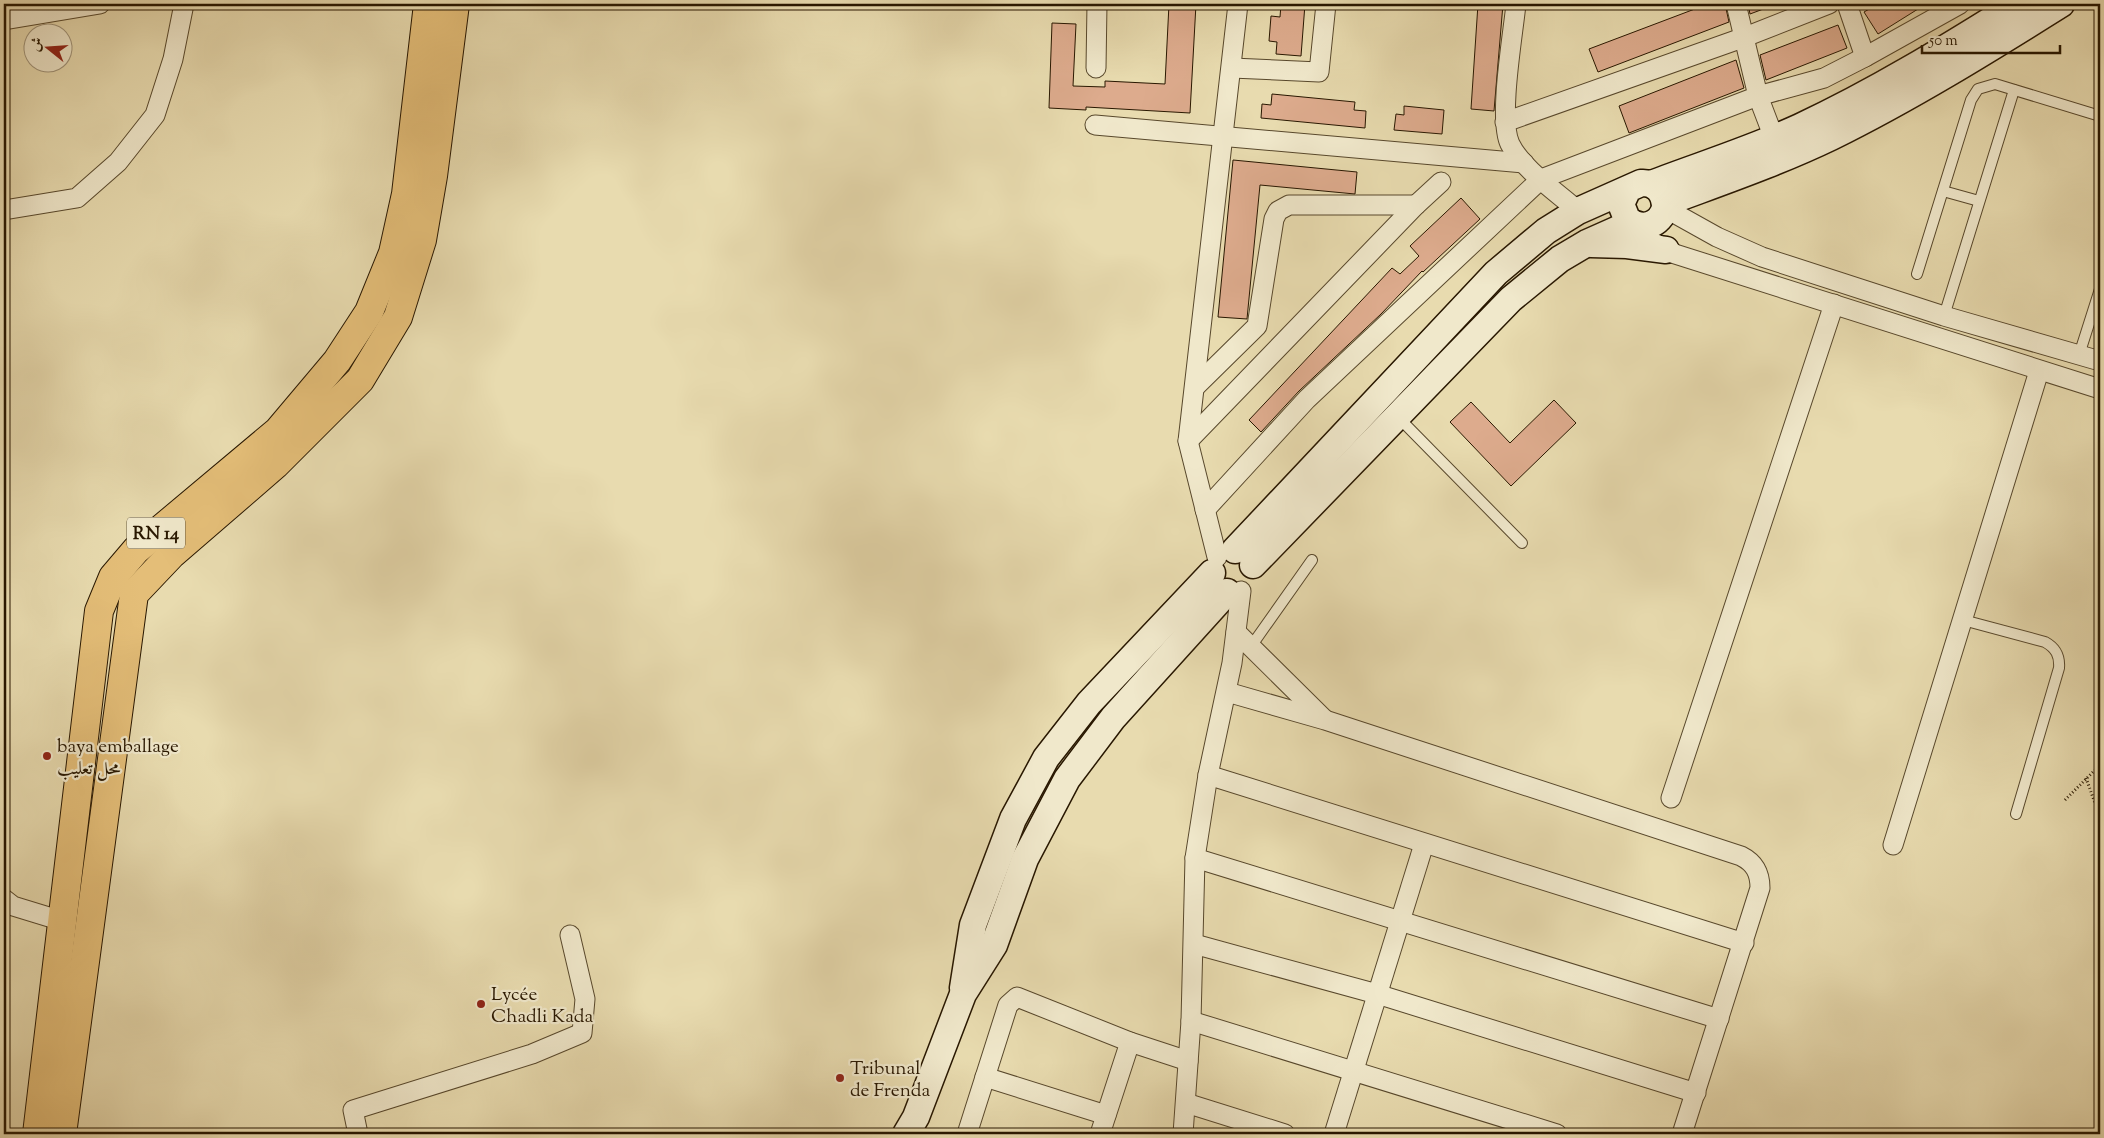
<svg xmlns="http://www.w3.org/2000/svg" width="2104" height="1138" viewBox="0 0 2104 1138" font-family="'Sorts Mill Goudy',Amiri,serif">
<rect width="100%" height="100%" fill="#e8dbaf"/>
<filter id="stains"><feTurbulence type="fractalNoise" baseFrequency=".004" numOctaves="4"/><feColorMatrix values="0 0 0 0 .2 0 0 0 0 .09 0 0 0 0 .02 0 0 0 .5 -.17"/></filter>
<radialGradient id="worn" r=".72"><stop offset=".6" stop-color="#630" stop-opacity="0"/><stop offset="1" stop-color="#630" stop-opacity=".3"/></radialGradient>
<!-- building -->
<g fill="#ddab8d" stroke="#281700">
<polygon points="1169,4 1196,4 1190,113 1086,107 1086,110 1049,108 1052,23 1076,24 1073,86 1105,87 1105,81 1165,84"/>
<polygon points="1281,4 1305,4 1301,56 1276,54 1277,42 1269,41 1271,16 1280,17"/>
<polygon points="1478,4 1503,4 1494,111 1471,109"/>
<polygon points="1708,4 1725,4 1729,22 1598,72 1589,49"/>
<polygon points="1748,4 1773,4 1774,5 1750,14"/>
<polygon points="1878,4 1926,4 1878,34 1864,12"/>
<polygon points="1838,25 1847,48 1766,80 1760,55"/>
<polygon points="1736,60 1744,88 1629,133 1619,106"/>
<polygon points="1272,94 1355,102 1354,110 1366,111 1365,128 1261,118 1262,104 1271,105"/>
<polygon points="1404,106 1444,110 1442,134 1394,130 1396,114 1404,115"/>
<polygon points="1233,160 1357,172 1355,194 1260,185 1247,319 1218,317"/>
<polygon points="1461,198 1480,219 1423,272 1422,271 1381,314 1299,391 1261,432 1249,420 1392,268 1400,274 1419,256 1410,246"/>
<polygon points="1554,400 1576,423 1511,486 1450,422 1471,402 1510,443"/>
</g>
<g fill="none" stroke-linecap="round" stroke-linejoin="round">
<defs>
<g id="lane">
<polyline points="1943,191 1979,201"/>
<polyline points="1917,274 1971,100 1978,89 1995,84 2100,116"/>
<polyline points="1944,316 2014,90"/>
<polyline points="2079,355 2100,289"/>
<polyline points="1397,416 1522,543"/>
<path d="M1963,620L2045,642C2056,648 2060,656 2059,668L2016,814"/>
<polyline points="1252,645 1312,560"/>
</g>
<g id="street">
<path d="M1516,4C1513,35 1498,119 1510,144C1522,169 1558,193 1578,211"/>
<polyline points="1736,4 1758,96 1774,138"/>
<polyline points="1847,4 1865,57"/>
<polyline points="4,20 100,4"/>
<polyline points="1096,68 1097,4"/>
<polyline points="1232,68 1319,72 1326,4"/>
<polyline points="1505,122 1745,37 1829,4"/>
<polyline points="1095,125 1524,163"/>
<polyline points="1665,208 1717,237 1762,257 1944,316 2100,361"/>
<polyline points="4,210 77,198 118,162 155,115 173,59 184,4"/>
<polyline points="1656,244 1675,254 2100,389"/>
<polyline points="1195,387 1257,326 1274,219 1278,211 1289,205 1416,205"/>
<polyline points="1188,441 1416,205 1441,182"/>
<polyline points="1205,510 1307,399 1541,179 1758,96 1824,78 1865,57 1960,4"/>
<polyline points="1217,557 1188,441 1238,4"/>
<polyline points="1236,632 1324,719"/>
<path d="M1227,692L1325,720L1741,856C1755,863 1760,873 1760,888L1682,1134"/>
<polyline points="1208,775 1744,943"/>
<polyline points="1671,798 1834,304"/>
<polyline points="1893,845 2039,371"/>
<polyline points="1195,858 1719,1019"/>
<polyline points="4,899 13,906 62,921"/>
<polyline points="1194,944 1377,994 1696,1093"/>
<polyline points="1191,1021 1557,1134"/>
<polyline points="985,1077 1106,1115"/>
<polyline points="1186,1103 1285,1134"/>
<polyline points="358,1134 353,1110 532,1054 582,1033 585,999 570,935"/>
<polyline points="967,1134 1008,1005 1017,997 1130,1042 1188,1061"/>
<polyline points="1100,1134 1130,1042"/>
<polyline points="1183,1134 1191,1021 1195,858 1208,775 1232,663 1241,591"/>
<polyline points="1334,1134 1424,844"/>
</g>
<g id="secondary">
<path d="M1651,184C1701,165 1752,149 1800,127C1875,92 1947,48 2017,4"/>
<path d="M1665,203C1721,182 1777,163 1831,137C1910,98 1986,51 2061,4"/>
<polyline points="1591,244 1627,245 1666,250"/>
<path d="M1235,550L1496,273L1546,231L1578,211L1641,183C1656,182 1665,193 1665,208C1660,225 1642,232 1627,219L1621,204L1628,189"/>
<polyline points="1253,565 1511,299 1560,259 1587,243 1632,223"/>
<polyline points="963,988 973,925 1013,819 1046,758 1089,703 1212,573"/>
<polyline points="906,1134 916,1117 963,994 994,945 1025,859 1067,779 1113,718 1227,592"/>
</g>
<g id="primary">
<polyline points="37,1134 99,611 113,577 136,550 278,431 337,361 369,312 393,253 406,194 428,4"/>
<polyline points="62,1134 134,594 171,555 275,465 360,380 398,317 422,240 433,176 455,4"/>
</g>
</defs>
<!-- lane casing -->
<use href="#lane" stroke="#58482c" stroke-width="12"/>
<!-- street casing -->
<use href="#street" stroke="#58482c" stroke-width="21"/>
<!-- secondary casing -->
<use href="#secondary" stroke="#281700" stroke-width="29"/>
<!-- primary casing -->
<use href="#primary" stroke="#281700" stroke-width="30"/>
<!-- path -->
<g stroke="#281700" stroke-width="3" stroke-dasharray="1 2.5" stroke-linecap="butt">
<polyline points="2086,778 2100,817"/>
<polyline points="2065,800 2100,765"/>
</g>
<!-- lane -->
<use href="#lane" stroke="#f0e8cb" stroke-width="10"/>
<!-- street -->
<use href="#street" stroke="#f0e8cb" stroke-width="19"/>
<!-- secondary -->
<use href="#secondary" stroke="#f0e8cb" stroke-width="26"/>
<!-- primary -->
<use href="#primary" stroke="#e4be78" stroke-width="28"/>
</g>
<!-- markers -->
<g fill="#8f2418" stroke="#f0e8cb" stroke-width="2">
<circle cx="47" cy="756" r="5"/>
<circle cx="481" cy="1004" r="5"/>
<circle cx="840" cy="1078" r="5"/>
</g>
<g text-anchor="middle" stroke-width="4.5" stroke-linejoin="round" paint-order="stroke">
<!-- shield labels -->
<rect fill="#f0e8cb" stroke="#64563d" stroke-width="1" x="127" y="517.5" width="58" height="31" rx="4"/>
<g font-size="18" font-weight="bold" fill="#281700">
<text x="156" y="539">RN 14</text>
</g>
<!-- poi labels -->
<g font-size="19" fill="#281700" stroke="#f0e8cb" text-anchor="start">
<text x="57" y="752">baya emballage<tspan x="57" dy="22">محل تعليب</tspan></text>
<text x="491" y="1000">Lycée<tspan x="491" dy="22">Chadli Kada</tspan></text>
<text x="850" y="1074">Tribunal<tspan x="850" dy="22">de Frenda</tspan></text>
</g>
</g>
<!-- margin -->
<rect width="2104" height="1138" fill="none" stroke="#e8dbaf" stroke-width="20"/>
<rect x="5" y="5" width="2094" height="1128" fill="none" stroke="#281700" stroke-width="2.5"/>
<rect x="10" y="10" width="2084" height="1118" fill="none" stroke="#281700"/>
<!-- north arrow -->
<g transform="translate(48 48) rotate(287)"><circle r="24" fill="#f0e8cb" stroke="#a0947a"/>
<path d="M0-4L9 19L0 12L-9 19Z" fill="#8f2418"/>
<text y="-8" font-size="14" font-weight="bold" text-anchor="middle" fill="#281700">ش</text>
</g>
<!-- scale -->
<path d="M1922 45v8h138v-8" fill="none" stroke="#281700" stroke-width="2.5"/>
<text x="1929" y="45" font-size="15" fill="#281700" stroke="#f0e8cb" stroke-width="4" paint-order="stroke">50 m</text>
<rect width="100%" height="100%" filter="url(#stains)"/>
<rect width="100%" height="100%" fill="url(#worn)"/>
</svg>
